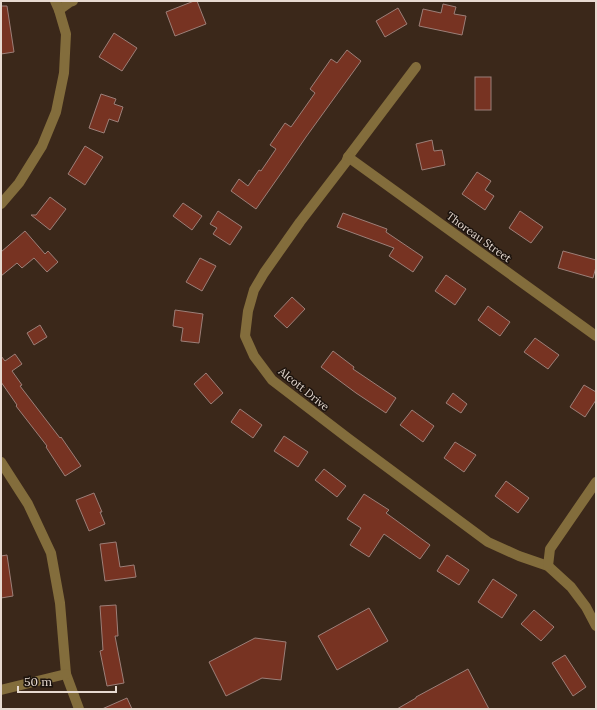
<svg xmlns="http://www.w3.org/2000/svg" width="597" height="710" viewBox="0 0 597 710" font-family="Lora,serif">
<rect width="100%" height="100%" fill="#3b281a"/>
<!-- building -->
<g fill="#732" stroke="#9c7f78">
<polygon points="194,1 197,1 206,24 175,36 166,12"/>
<polygon points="443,4 456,7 454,14 466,16 462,35 419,26 423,9 441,13"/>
<polygon points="1,6 7,6 14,52 1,54"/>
<polygon points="398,8 407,24 385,37 376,21"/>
<polygon points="114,33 137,48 122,71 99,57"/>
<polygon points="347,50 361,61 306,137 284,169 256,209 231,191 239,179 248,186 259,170 261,171 276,149 270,145 285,123 291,127 315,93 310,89 331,59 337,63"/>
<rect x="475" y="77" width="16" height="33"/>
<polygon points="101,94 116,99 114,104 123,107 118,122 109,119 104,133 89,128"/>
<polygon points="432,140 434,151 442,150 445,165 422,170 416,144"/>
<polygon points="85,146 103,157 85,185 68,174"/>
<polygon points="477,172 491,181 485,190 494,196 485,210 462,194"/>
<polygon points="50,197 66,209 50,230 31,215 36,215"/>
<polygon points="183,203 202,216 192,230 173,216"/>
<polygon points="218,211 242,227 230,245 213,234 217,228 210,224"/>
<polygon points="520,211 543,227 531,243 509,228"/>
<polygon points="343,213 387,229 386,232 423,257 413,272 389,256 394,248 337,227"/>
<polygon points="25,231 45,254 48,251 58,262 47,272 34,258 22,268 17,263 1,276 1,252"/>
<polygon points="563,251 596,260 596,267 593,278 558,268"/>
<polygon points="200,258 216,266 202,291 186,282"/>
<polygon points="446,275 466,289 455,305 435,291"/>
<polygon points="292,297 305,309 287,328 274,316"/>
<polygon points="488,306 510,322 500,336 478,320"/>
<polygon points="175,310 203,314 199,343 181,341 183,328 173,326"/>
<polygon points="40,325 47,337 34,345 27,333"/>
<polygon points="535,338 559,355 548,369 524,352"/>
<polygon points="333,351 354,367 353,369 396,398 386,413 356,393 321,367"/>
<polygon points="15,354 22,364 12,371 22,385 20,386 60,438 61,437 81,466 65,476 46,447 47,446 16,406 17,405 1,382 1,356 5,361"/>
<polygon points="206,373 223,393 211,404 194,384"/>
<polygon points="584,385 596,392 596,400 585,417 570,407"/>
<polygon points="453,393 467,404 461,413 446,403"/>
<polygon points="240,409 262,425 253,438 231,422"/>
<polygon points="412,410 434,426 423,442 400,425"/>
<polygon points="284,436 308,452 298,467 274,451"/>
<polygon points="455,442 476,455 464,472 444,458"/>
<polygon points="324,469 346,486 337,497 315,480"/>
<polygon points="506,481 529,498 518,513 495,496"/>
<polygon points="94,493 102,512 100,512 105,524 89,531 76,500"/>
<polygon points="364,494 389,510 386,513 430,545 420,559 384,534 369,557 350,545 361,528 347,519"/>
<polygon points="116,542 120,567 134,565 136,577 105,581 100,544"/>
<polygon points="7,555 13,596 1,598 1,556"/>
<polygon points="447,555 469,570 459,585 437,571"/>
<polygon points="493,579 517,595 502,618 478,602"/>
<polygon points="116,605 118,636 115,636 124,683 107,686 100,651 103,650 100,606"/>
<polygon points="369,608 388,641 337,670 318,636"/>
<polygon points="534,610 554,627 541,641 521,624"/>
<polygon points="255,638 286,642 281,680 262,678 226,696 209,662"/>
<polygon points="565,655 586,687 573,696 552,663"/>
<polygon points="468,669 489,709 397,709 416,698 416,697"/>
<polygon points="127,698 132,709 102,709"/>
</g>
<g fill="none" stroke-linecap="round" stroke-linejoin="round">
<!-- minor -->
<g stroke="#836d3c" stroke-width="10">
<polyline points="59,10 70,2 73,1"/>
<polyline points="416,67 348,157 346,162 300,222 264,273 254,290 248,311 245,336 254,356 272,380 349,439 488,542 519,556 548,566 571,587 586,607 596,626"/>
<polyline points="348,157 596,336"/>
<polyline points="1,204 19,183 42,146 56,112 64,73 66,34 59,10 55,1"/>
<polyline points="1,462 28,504 51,553 60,603 66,674 79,709"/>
<polyline points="548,566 550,549 596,482"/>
<polyline points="1,690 66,674"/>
</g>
</g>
<g text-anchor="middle" stroke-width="3" stroke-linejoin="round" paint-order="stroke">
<!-- street labels -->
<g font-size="11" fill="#e7dad1" stroke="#1c130d">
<text transform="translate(479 237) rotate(36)" y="4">Thoreau Street</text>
<text transform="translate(304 389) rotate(39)" y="4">Alcott Drive</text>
</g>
</g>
<!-- border -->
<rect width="597" height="710" fill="none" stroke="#e7dad1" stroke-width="4"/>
<!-- scale -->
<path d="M18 686v6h98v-6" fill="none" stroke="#e7dad1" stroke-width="2"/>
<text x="24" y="686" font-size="12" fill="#e7dad1" stroke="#1c130d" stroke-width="3" paint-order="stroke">50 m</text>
</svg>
